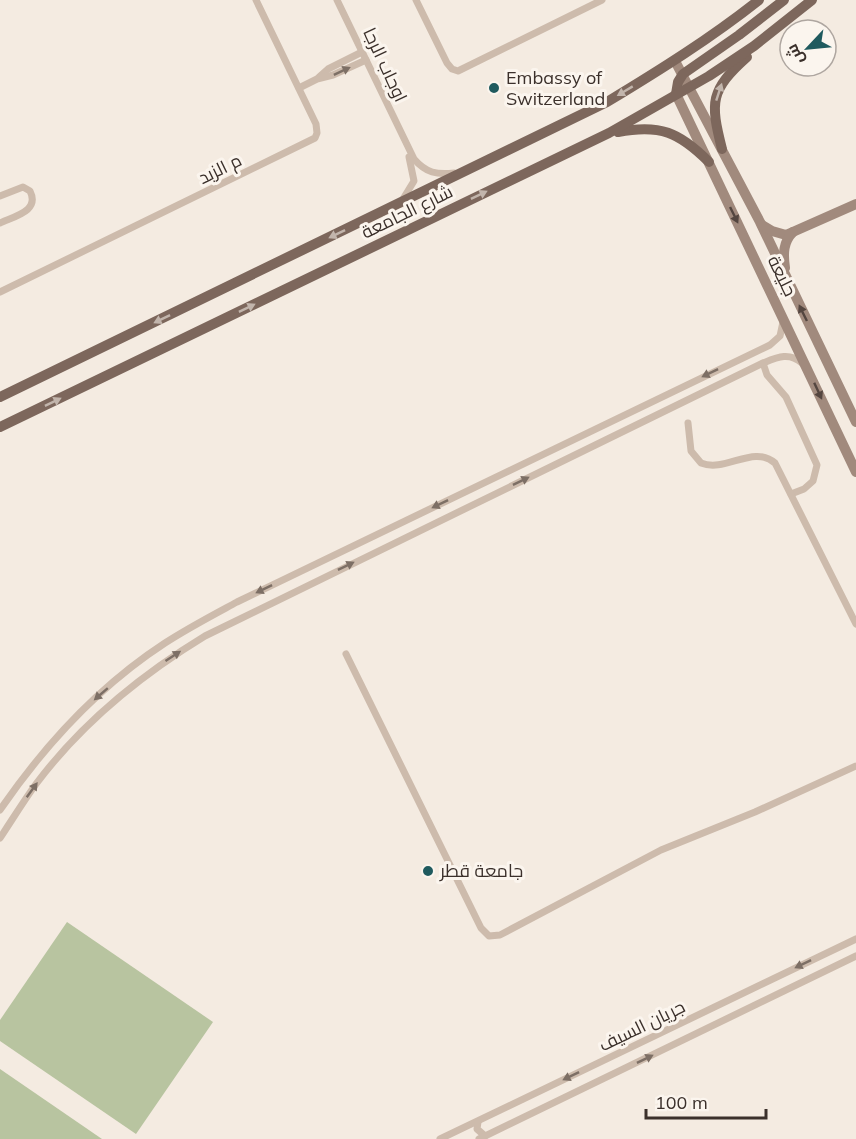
<svg xmlns="http://www.w3.org/2000/svg" width="856" height="1139" viewBox="0 0 856 1139" font-family="Mulish,Cairo,sans-serif">
<rect width="100%" height="100%" fill="#f4ebe1"/>
<!-- green -->
<g fill="#b8c4a0">
<polygon points="67,922 213,1022 136,1134 0,1041 0,1020"/>
<polygon points="0,1069 102,1139 0,1139"/>
</g>
<g fill="none" stroke-linecap="round" stroke-linejoin="round">
<!-- street -->
<g stroke="#cdbbac" stroke-width="7">
<path d="M337,0L414,159C426,173 437,175 454,173"/>
<polyline points="416,0 447,63 452,69 458,71 602,0"/>
<polyline points="319,77 328,69 362,52"/>
<polyline points="299,88 317,79 333,75 366,60"/>
<path d="M0,196L23,187L30,191C40,211 15,216 0,223"/>
<polyline points="403,199 414,181 409,157"/>
<polyline points="0,292 315,138 317,133 316,124 256,0"/>
<polyline points="763,363 767,375 786,397 817,465 813,481 804,489 791,494"/>
<path d="M688,423L691,451L701,463C726,473 753,444 775,463L856,624"/>
<polyline points="346,654 481,928 489,936 500,935 661,850 755,812 856,766"/>
<path d="M0,810C44,746 99,686 165,643C188,628 213,615 237,602L770,345L780,336L783,322"/>
<path d="M0,838C12,820 23,802 36,784C81,724 141,675 205,636L763,363C778,357 789,352 802,363"/>
<polyline points="478,1122 477,1129 485,1136"/>
<polyline points="440,1139 856,939"/>
<polyline points="479,1139 856,956"/>
</g>
<!-- secondary -->
<g stroke="#a18a7d" stroke-width="10">
<polyline points="675,61 760,222 856,422"/>
<polyline points="676,94 856,472"/>
<polyline points="762,225 772,231 786,235 856,204"/>
<path d="M785,268C783,254 783,242 793,232"/>
</g>
<!-- primary -->
<g stroke="#7d675c" stroke-width="10">
<polyline points="676,94 678,82 683,74 739,35 784,0"/>
<path d="M618,132C660,124 679,132 709,162"/>
<path d="M722,149C710,102 710,90 747,57"/>
<path d="M0,397L607,102C660,70 711,38 759,0"/>
<polyline points="0,427 609,133 709,76 754,46 812,0"/>
</g>
</g>
<!-- one-way arrows -->
<defs><path id="oneway-solid" d="M-6-.8H1V-3.2L6.5 0L1 3.2V.8H-6Z" transform="scale(1.5)"/></defs>
<g fill="#7d6f65">
<use href="#oneway-solid" transform="translate(342 71) rotate(-25)"/>
<use href="#oneway-solid" transform="translate(710 373) rotate(154)"/>
<use href="#oneway-solid" transform="translate(521 481) rotate(-26)"/>
<use href="#oneway-solid" transform="translate(440 504) rotate(154)"/>
<use href="#oneway-solid" transform="translate(346 566) rotate(-26)"/>
<use href="#oneway-solid" transform="translate(264 589) rotate(154)"/>
<use href="#oneway-solid" transform="translate(173 656) rotate(-33)"/>
<use href="#oneway-solid" transform="translate(101 694) rotate(139)"/>
<use href="#oneway-solid" transform="translate(32 790) rotate(-54)"/>
<use href="#oneway-solid" transform="translate(803 964) rotate(154)"/>
<use href="#oneway-solid" transform="translate(645 1059) rotate(-26)"/>
<use href="#oneway-solid" transform="translate(571 1076) rotate(154)"/>
</g>
<g fill="#c2b5ac">
<use href="#oneway-solid" transform="translate(625 91) rotate(149)"/>
<use href="#oneway-solid" transform="translate(719 92) rotate(-72)"/>
<use href="#oneway-solid" transform="translate(479 195) rotate(-26)"/>
<use href="#oneway-solid" transform="translate(337 234) rotate(154)"/>
<use href="#oneway-solid" transform="translate(247 308) rotate(-26)"/>
<use href="#oneway-solid" transform="translate(162 319) rotate(154)"/>
<use href="#oneway-solid" transform="translate(53 402) rotate(-26)"/>
</g>
<g fill="#544640">
<use href="#oneway-solid" transform="translate(734 215) rotate(64)"/>
<use href="#oneway-solid" transform="translate(803 313) rotate(-116)"/>
<use href="#oneway-solid" transform="translate(818 391) rotate(65)"/>
</g>
<!-- markers -->
<g fill="#1f5a5e" stroke="#fbf5ee" stroke-width="2">
<circle cx="494" cy="88" r="6"/>
<circle cx="428" cy="871" r="6"/>
</g>
<g text-anchor="middle" stroke-width="6" stroke-linejoin="round" paint-order="stroke">
<!-- street labels -->
<g font-size="18" fill="#3b302b" stroke="#fbf5ee">
<text transform="translate(385 65) rotate(65)" y="6">اوجاب الرجا</text>
<text transform="translate(220 169) rotate(-26)" y="6">م الزبد</text>
<text transform="translate(407 212) rotate(-26)" y="6">شارع الجامعة</text>
<text transform="translate(782 276) rotate(64)" y="6">جليعة</text>
<text transform="translate(642 1026) rotate(-26)" y="6">جريان السيف</text>
</g>
<!-- poi labels -->
<g font-size="18" fill="#3b302b" stroke="#fbf5ee" text-anchor="start">
<text x="506" y="84">Embassy of<tspan x="506" dy="21">Switzerland</tspan></text>
<text x="440" y="877">جامعة قطر</text>
</g>
</g>
<!-- north arrow -->
<g transform="translate(808 48) rotate(244)"><circle r="28" fill="#fbf5ee" stroke="#aea6a0" stroke-width="1.5"/>
<path d="M0-4.5L10 22L0 15L-10 22Z" fill="#1f5a5e"/>
<text y="-9" font-size="16" font-weight="bold" text-anchor="middle" fill="#3b302b">ش</text>
</g>
<!-- scale -->
<path d="M646 1109v9h120v-9" fill="none" stroke="#3b302b" stroke-width="3"/>
<text x="655" y="1109" font-size="18" fill="#3b302b" stroke="#fbf5ee" stroke-width="4.5" paint-order="stroke">100 m</text>
</svg>
